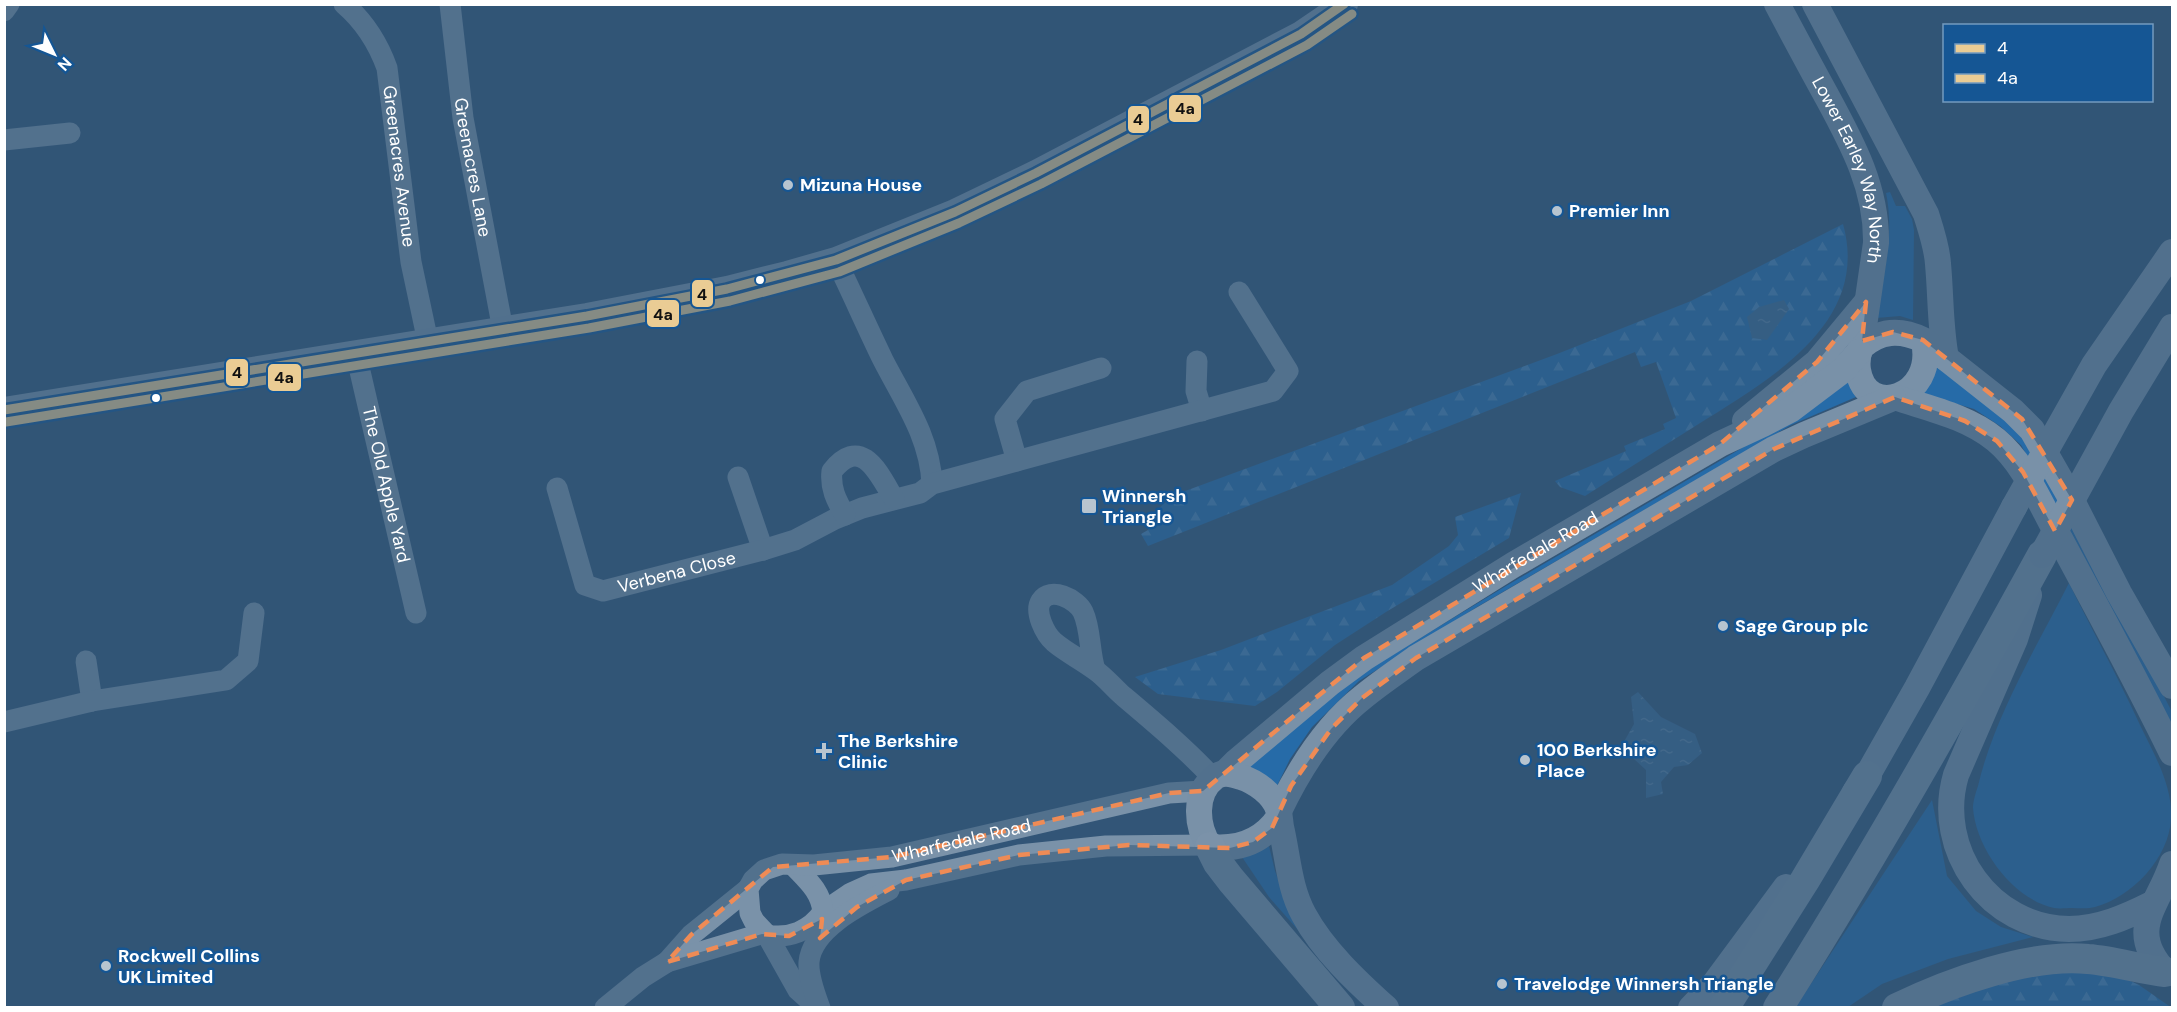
<svg xmlns="http://www.w3.org/2000/svg" width="2177" height="1012" viewBox="0 0 2177 1012" font-family="'DM Sans',sans-serif">
<defs>
<pattern id="forest-firs" width="22" height="20" patternUnits="userSpaceOnUse" patternTransform="scale(1.5)"><rect width="22" height="20" fill="#266ba8"/><path d="M5 1l3.5 6h-7zM16 11l3.5 6h-7z" fill="#4781b5"/></pattern>
<pattern id="water-ripples" width="26" height="14" patternUnits="userSpaceOnUse" patternTransform="scale(1.5)"><rect width="26" height="14" fill="#3a6893"/><path d="M2 4q2-2 4 0t4 0M15 11q2-2 4 0t4 0" fill="none" stroke="#587fa3"/></pattern>
</defs>
<rect width="100%" height="100%" fill="#325577"/>
<!-- grass -->
<g fill="#266ba8">
<path d="M1890,192L1896,206H1905L1912,219L1914,230L1913,320L1900,316L1876,318C1883,277 1895,235 1886,193Z"/>
<polygon points="1936,361 2010,417 2098,567 2172,712 2172,725 2078,547 2021,445 2000,426 1974,409 1923,394 1930,384"/>
<polygon points="1846,377 1856,397 1791,425 1477,607 1359,681 1312,727 1290,759 1276,788 1240,771 1364,672 1501,589 1795,417"/>
<path d="M2069,583C2092,630 2118,677 2140,725C2154,754 2173,786 2171,819C2169,858 2132,897 2095,907C2088,909 2079,908 2072,908C2067,908 2060,909 2054,908C2013,899 1976,849 1973,808C1973,801 1976,792 1978,786C1994,717 2037,646 2069,583Z"/>
<polygon points="1932,800 1947,876 1976,911 2001,927 2033,937 1948,959 1882,984 1848,1007 1795,1008"/>
<polygon points="1269,846 1275,871 1284,895 1374,1007 1366,1007 1269,897 1242,857"/>
</g>
<!-- forest -->
<g fill="url(#forest-firs)">
<path d="M1843,224C1871,324 1768,380 1697,425C1660,448 1623,472 1585,496L1560,487L1555,481L1626,451L1624,446L1665,429L1663,424L1676,418L1656,362L1641,367L1635,352L1148,546L1141,534L1148,530C1152,512 1162,504 1177,494L1557,354L1691,301Z"/>
<polygon points="1521,493 1509,538 1386,612 1335,645 1277,692 1255,706 1158,694 1135,677 1221,650 1392,585 1449,546 1458,535 1455,517"/>
<polygon points="2057,967 2120,976 2139,985 2172,1008 1915,1008"/>
</g>
<!-- water -->
<g fill="url(#water-ripples)">
<polygon points="1784,300 1789,309 1767,340 1752,338 1747,317 1759,307"/>
<polygon points="1638,692 1661,717 1695,734 1702,753 1688,765 1674,767 1661,782 1663,794 1646,798 1646,770 1621,747 1634,724 1631,697"/>
</g>
<g fill="none" stroke-linecap="round" stroke-linejoin="round">
<!-- minor -->
<g stroke="#7a92a9" stroke-width="21">
<path id="s1" d="M344,4C365,22 378,43 387,68L411,262L428,342"/>
<path id="s2" d="M450,4L463,118L503,330"/>
<polyline points="4,11 9,4"/>
<polyline points="4,140 70,133"/>
<path d="M836,260C852,293 867,327 883,360C904,401 930,437 932,484"/>
<path id="s3" d="M356,354L416,613"/>
<polyline points="1197,361 1196,391 1202,411"/>
<polyline points="1017,461 1005,419 1027,391 1101,368"/>
<polyline points="738,477 763,550"/>
<path id="s4" d="M557,488L585,585L603,591L763,550L795,540L835,519L862,508L920,493L932,484L1273,391L1288,371L1239,292"/>
<path d="M845,515C836,500 830,488 832,471C862,434 879,474 894,499"/>
<polyline points="86,661 92,701"/>
<path d="M1095,670C1089,651 1091,629 1083,612C1077,599 1050,586 1041,601C1034,612 1045,634 1054,642C1067,653 1082,660 1095,670C1105,677 1113,687 1122,695C1154,722 1185,748 1213,778"/>
<polyline points="4,722 92,701 226,680 248,661 254,613"/>
<polyline points="823,912 851,893 871,884 906,880 1019,855 1106,846 1208,845"/>
<path d="M767,935C789,939 810,931 823,912C821,891 807,880 793,865"/>
<polyline points="667,962 691,935 748,889"/>
<polyline points="605,1008 643,977 667,962 764,933"/>
<path id="s5" d="M818,1008L798,990L767,935L754,921L750,913L748,889L753,880L764,870L782,864L814,865L892,857L1169,793L1203,791"/>
<path d="M820,1008C815,994 808,977 809,962C812,928 862,904 889,890"/>
</g>
<!-- major -->
<g stroke="#7991a8" stroke-width="26">
<path id="s6" d="M1777,4C1793,34 1809,64 1825,93C1851,141 1877,187 1876,243L1861,347"/>
<path d="M1815,4L1926,214C1931,230 1937,247 1938,264C1941,296 1940,327 1946,358"/>
<path d="M1924,342C1936,398 1866,420 1858,370C1857,363 1858,354 1861,347C1880,330 1900,329 1923,340L2013,411L2032,430L2068,493L2119,593L2172,686"/>
<path d="M1897,398C1931,409 1968,417 1996,440C2026,465 2041,506 2060,539C2098,610 2137,681 2172,753"/>
<polyline points="4,410 587,316 727,289 787,274 836,260 955,212 1036,173 1301,34 1345,4"/>
<polyline points="1745,421 1817,362 1866,303"/>
<path d="M2029,595L2015,639L1956,775C1934,850 1990,928 2069,929C2099,929 2126,917 2152,904"/>
<path id="s7" d="M1225,773L1236,762L1330,683L1364,658L1513,565L1720,444L1763,424L1790,410L1843,370L1859,352"/>
<polyline points="1855,792 1867,776 1917,688 2014,507"/>
<path d="M1279,811C1299,769 1326,726 1363,697C1380,683 1398,671 1416,658L1774,449L1804,435L1893,398"/>
<path d="M1279,817C1263,841 1239,850 1210,847C1196,827 1193,793 1215,777C1223,771 1233,774 1241,777C1256,782 1273,794 1278,809C1280,814 1280,821 1281,827C1288,857 1289,888 1304,915C1323,950 1356,981 1386,1008"/>
<path d="M2172,864C2158,906 2126,930 2165,972L2172,973"/>
<polyline points="1691,1008 1715,983 1786,887"/>
</g>
<!-- highway -->
<g stroke="#7b92a9" stroke-width="30">
<polyline points="1210,847 1218,863 1231,880 1340,1008"/>
<polyline points="1724,1008 1805,880 1867,776"/>
<path d="M1778,1008C1872,860 1958,708 2042,555"/>
<path d="M1897,1008C1949,983 2030,953 2088,959C2114,961 2139,969 2165,972"/>
</g>
<!-- major-bridge -->
<g stroke="#7991a8" stroke-width="26">
<polyline points="2014,507 2094,365 2172,252"/>
<polyline points="2042,555 2121,411 2172,327"/>
</g>
<defs>
<polyline id="bus-1" points="4,410 587,316 727,289 836,260 955,212 1036,173 1301,34 1344,4"/>
<polyline id="bus-2" points="6,422 589,328 730,301 839,272 959,223 1041,184 1307,45 1352,14"/>
</defs>
<!-- bus-1 casing -->
<use href="#bus-1" stroke="#155694" stroke-width="14"/>
<!-- bus-2 casing -->
<use href="#bus-2" stroke="#155694" stroke-width="14"/>
<!-- bus-1 -->
<use href="#bus-1" stroke="#eacc94" stroke-width="9"/>
<!-- bus-2 -->
<use href="#bus-2" stroke="#eacc94" stroke-width="9"/>
</g>
<!-- marked area -->
<path d="M0 0H2177V1012H0ZM1866,302L1862,341L1893,332L1923,340L2022,419L2072,500L2055,531L2023,472L1997,441L1965,421L1895,397L1774,449L1416,658L1362,698L1331,729L1291,786L1272,828L1253,842L1230,848L1129,845L1019,855L906,880L857,907L820,938L822,919L789,936L762,934L667,962L691,935L773,867L892,857L1169,793L1203,791L1364,658L1720,444L1817,362Z" fill="#325577" fill-opacity=".55" fill-rule="evenodd"/>
<path fill="none" stroke="#ef8b55" stroke-width="4.5" stroke-dasharray="12 8" stroke-linejoin="round" d="M1866,302L1862,341L1893,332L1923,340L2022,419L2072,500L2055,531L2023,472L1997,441L1965,421L1895,397L1774,449L1416,658L1362,698L1331,729L1291,786L1272,828L1253,842L1230,848L1129,845L1019,855L906,880L857,907L820,938L822,919L789,936L762,934L667,962L691,935L773,867L892,857L1169,793L1203,791L1364,658L1720,444L1817,362Z"/>
<!-- markers -->
<g fill="#b7c4cf" stroke="#155694" stroke-width="2">
<circle cx="788" cy="185" r="6"/>
<circle cx="1557" cy="211" r="6"/>
<rect x="1081" y="498" width="16" height="16" rx="3"/>
<circle cx="1723" cy="626" r="6"/>
<path d="M821 742h6v6h6v6h-6v6h-6v-6h-6v-6h6z"/>
<circle cx="1525" cy="760" r="6"/>
<circle cx="106" cy="966" r="6"/>
<circle cx="1502" cy="984" r="6"/>
</g>
<g fill="#fff" stroke="#155694" stroke-width="2">
<circle cx="760" cy="280" r="5"/>
<circle cx="156" cy="398" r="5"/>
</g>
<g text-anchor="middle" stroke-width="5" stroke-linejoin="round" paint-order="stroke">
<!-- street labels -->
<g font-size="18" fill="#fff" stroke="#155694">
<text dy="6" stroke="none"><textPath href="#s1" startOffset="177">Greenacres Avenue</textPath></text>
<text dy="6" stroke="none"><textPath href="#s2" startOffset="165">Greenacres Lane</textPath></text>
<text dy="6" stroke="none"><textPath href="#s6" startOffset="183">Lower Earley Way North</textPath></text>
<text dy="6" stroke="none"><textPath href="#s3" startOffset="134">The Old Apple Yard</textPath></text>
<text dy="6" stroke="none"><textPath href="#s7" startOffset="382">Wharfedale Road</textPath></text>
<text dy="6" stroke="none"><textPath href="#s4" startOffset="196">Verbena Close</textPath></text>
<text dy="6" stroke="none"><textPath href="#s5" startOffset="368">Wharfedale Road</textPath></text>
</g>
<!-- poi labels -->
<g font-size="18" font-weight="bold" fill="#fff" stroke="#155694" text-anchor="start">
<text x="800" y="191">Mizuna House</text>
<text x="1569" y="217">Premier Inn</text>
<text x="1102" y="502">Winnersh<tspan x="1102" dy="21">Triangle</tspan></text>
<text x="1735" y="632">Sage Group plc</text>
<text x="838" y="747">The Berkshire<tspan x="838" dy="21">Clinic</tspan></text>
<text x="1537" y="756">100 Berkshire<tspan x="1537" dy="21">Place</tspan></text>
<text x="118" y="962">Rockwell Collins<tspan x="118" dy="21">UK Limited</tspan></text>
<text x="1514" y="990">Travelodge Winnersh Triangle</text>
</g>
</g>
<g stroke="#155694" stroke-width="2">
<rect x="1168" y="94" width="34" height="29" rx="6" fill="#eacc94"/>
<rect x="1127" y="105" width="23" height="29" rx="6" fill="#eacc94"/>
<rect x="691" y="279" width="23" height="29" rx="6" fill="#eacc94"/>
<rect x="646" y="299" width="34" height="29" rx="6" fill="#eacc94"/>
<rect x="225" y="358" width="24" height="29" rx="6" fill="#eacc94"/>
<rect x="267" y="363" width="35" height="29" rx="6" fill="#eacc94"/>
</g>
<g font-size="16" text-anchor="middle" font-weight="bold" fill="#111">
<text x="1185" y="114">4a</text>
<text x="1138" y="125">4</text>
<text x="702" y="300">4</text>
<text x="663" y="320">4a</text>
<text x="237" y="378">4</text>
<text x="284" y="383">4a</text>
</g>
<!-- border -->
<rect width="2177" height="1012" fill="none" stroke="#ffffff" stroke-width="12"/>
<!-- legend -->
<rect x="1943" y="24" width="210" height="78" fill="#155694" stroke="#739abf" stroke-width="1.5"/>
<rect x="1955" y="44" width="30" height="9" fill="#eacc94" stroke="#739abf" stroke-width="1.5"/>
<text x="1997" y="54" font-size="18" fill="#ffffff">4</text>
<rect x="1955" y="74" width="30" height="9" fill="#eacc94" stroke="#739abf" stroke-width="1.5"/>
<text x="1997" y="84" font-size="18" fill="#ffffff">4a</text>
<!-- north arrow -->
<g transform="translate(54 54) rotate(133)" stroke="#155694" stroke-width="4.5" paint-order="stroke">
<path d="M0-4.5L10 22L0 15L-10 22Z" fill="#ffffff"/>
<text y="-9" font-size="16" font-weight="bold" text-anchor="middle" fill="#ffffff">N</text>
</g>
</svg>
